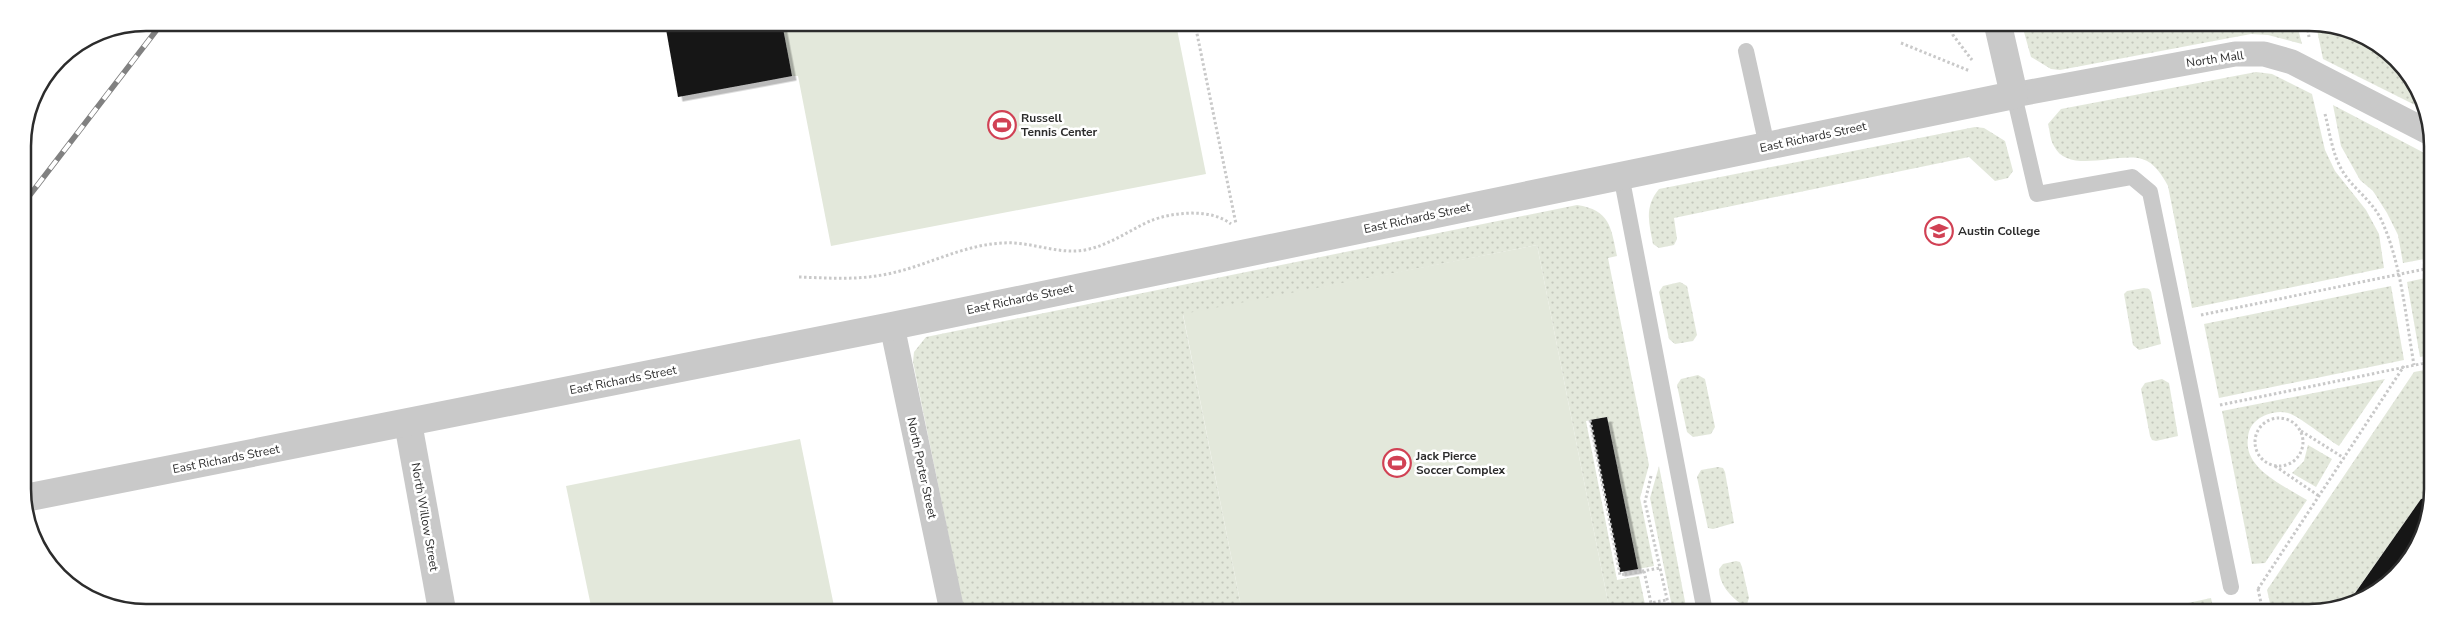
<svg xmlns="http://www.w3.org/2000/svg" width="2455" height="635" viewBox="0 0 2455 635" font-family="'Nunito Sans',sans-serif">
<defs>
<pattern id="grass-dots" width="8" height="8" patternUnits="userSpaceOnUse" patternTransform="scale(1.25)"><rect width="8" height="8" fill="#e3e8db"/><path d="M2 2h.1M6 6h.1" fill="none" stroke="#c3c7bc" stroke-width="1.8" stroke-linecap="round"/></pattern>
<filter id="shadow"><feDropShadow dx="4.5" dy="4.5" stdDeviation="0" flood-color="#0004"/></filter>
</defs>
<rect width="100%" height="100%" fill="#fff"/>
<!-- grass -->
<g fill="url(#grass-dots)">
<polygon points="2022,25 2297,25 2302,44 2268,35 2251,34 2060,70 2051,69 2031,57"/>
<polygon points="2316,25 2334,25 2397,59 2423,109 2323,59"/>
<path d="M2256,72L2272,74L2312,94L2325,150L2335,171L2366,210L2379,234L2384,268L2192,308L2168,186C2162,175 2155,163 2142,159C2118,152 2068,175 2054,146C2050,140 2050,131 2048,124L2061,109Z"/>
<polygon points="2333,105 2430,156 2430,258 2403,263 2398,235 2387,213 2373,191 2360,180 2341,146"/>
<path d="M1975,127L1984,128L2005,141L2013,171L2008,178L1995,181L1969,157L1674,218L1677,239L1674,245L1659,248L1653,244C1649,223 1644,207 1659,189Z"/>
<path d="M1577,205C1610,210 1611,227 1617,256L1608,258L1649,465L1640,498L1654,566L1638,569L1607,417L1586,421L1617,580L1639,576L1646,609L1663,605L1664,612H1610L1537,245L1183,315L1242,611H964L913,362L914,352L926,337Z"/>
<polygon points="2430,277 2430,355 2420,357 2407,282"/>
<polygon points="1680,282 1687,286 1697,335 1693,341 1675,344 1669,339 1659,292 1663,286"/>
<polygon points="2391,286 2404,360 2219,398 2204,324"/>
<polygon points="2144,288 2149,289 2151,292 2161,344 2139,350 2133,345 2124,294 2127,291"/>
<polygon points="2430,369 2430,497 2421,499 2347,604 2309,612 2272,612 2267,590 2414,372"/>
<polygon points="1698,375 1705,379 1715,427 1711,434 1693,437 1687,432 1677,385 1681,379"/>
<polygon points="2162,379 2169,383 2178,436 2156,441 2152,440 2150,436 2141,389 2145,383"/>
<path d="M2385,379L2339,446C2327,439 2299,416 2288,413C2277,410 2264,414 2256,421C2251,425 2248,432 2248,438C2243,469 2285,486 2307,500L2265,563L2252,564L2222,411Z"/>
<polygon points="2308,445 2332,459 2316,487 2292,473 2304,461"/>
<polygon points="1659,466 1687,612 1675,612 1672,607 1650,498"/>
<polygon points="1718,467 1723,468 1725,472 1734,523 1713,529 1708,528 1707,524 1697,477 1701,470"/>
<path d="M1736,561L1740,562L1742,567L1749,598L1747,604H1741C1730,596 1719,584 1719,569L1723,564Z"/>
<polygon points="2211,598 2214,612 2147,612"/>
</g>
<!-- pitch -->
<g fill="#e3e8db">
<polygon points="782,23 1176,24 1206,174 831,246 798,76 792,76"/>
<polygon points="1537,245 1610,612 1242,611 1183,314"/>
<polygon points="800,439 835,611 592,611 566,486"/>
</g>
<!-- building -->
<g fill="#131313" filter="url(#shadow)">
<polygon points="697,23 782,23 792,76 678,97 666,29"/>
<polygon points="1607,417 1638,569 1620,572 1590,420"/>
<polygon points="2430,497 2430,514 2416,551 2390,582 2356,603 2346,606 2421,499"/>
<polygon points="2335,607 2317,612 2309,612 2309,611"/>
</g>
<g fill="none" stroke-linecap="round" stroke-linejoin="round">
<!-- path -->
<g stroke="#c9c9c9" stroke-width="3" stroke-dasharray="2.5 2.5" stroke-linecap="butt">
<polyline points="1195,24 1236,224"/>
<polyline points="1949,25 1953,35 1972,60"/>
<polyline points="2307,25 2309,37"/>
<polyline points="1901,43 1970,71"/>
<path d="M2325,114C2330,133 2332,154 2343,172C2355,191 2375,202 2384,226C2402,269 2406,319 2414,365"/>
<path d="M799,277C827,278 855,280 882,275C924,268 960,245 1003,243C1030,241 1058,255 1085,250C1110,245 1128,231 1150,221C1172,212 1211,208 1231,224"/>
<polyline points="2201,315 2430,268"/>
<polyline points="2220,405 2430,362"/>
<circle cx="2279" cy="442" r="24"/>
<polyline points="1590,420 1620,575 1660,568"/>
<polyline points="2301,431 2344,458"/>
<polyline points="2275,466 2319,496"/>
<polyline points="1651,476 1645,502 1670,612"/>
<polyline points="1644,571 1651,603 1666,600"/>
<polyline points="2258,589 2263,612"/>
<polyline points="2258,589 2404,366"/>
</g>
<!-- service -->
<g stroke="#c9c9c9" stroke-width="16">
<polyline points="1746,51 1767,146"/>
<polyline points="2014,95 2037,194 2132,177 2150,192 2231,587"/>
<polyline points="1621,175 1705,612"/>
</g>
<!-- pedestrian -->
<g stroke="#c9c9c9" stroke-width="25">
<polyline points="2014,95 2235,54 2264,54 2292,62 2430,133"/>
<polyline points="892,326 952,611"/>
</g>
<!-- minor -->
<g stroke="#c9c9c9" stroke-width="28">
<polyline points="408,423 442,610"/>
<polyline points="25,498 892,326 2014,95 1998,25"/>
</g>
<defs>
<polyline id="rail" points="23,204 162,23"/>
</defs>
<!-- rail casing -->
<use href="#rail" stroke="#818181" stroke-width="5.5"/>
<!-- rail -->
<use href="#rail" stroke="#fff" stroke-width="4" stroke-dasharray="11" stroke-linecap="butt"/>
</g>
<!-- icons -->
<defs>
<symbol id="stadium-ring" viewBox="-11 -11 22 22"><circle r="9.5" fill="#fff" stroke="#d14154" stroke-width="1.5"/><path d="M0-5a6.5 5 0 1 0 0 10a6.5 5 0 1 0 0-10ZM-3.5-1.8h7v3.6h-7Z" fill="#d14154"/></symbol>
<symbol id="university-ring" viewBox="-11 -11 22 22"><circle r="9.5" fill="#fff" stroke="#d14154" stroke-width="1.5"/><path d="M0-5L7-2L0 1L-7-2ZM-4 1L0 2.5L4 1V4Q0 6-4 4Z" fill="#d14154"/></symbol>
</defs>
<g fill-rule="evenodd">
<use href="#stadium-ring" x="986" y="109" width="32" height="32"/>
<use href="#university-ring" x="1923" y="215" width="32" height="32"/>
<use href="#stadium-ring" x="1381" y="447" width="32" height="32"/>
</g>
<g text-anchor="middle" stroke-width="5" stroke-linejoin="round" paint-order="stroke">
<!-- street labels -->
<g font-size="12" fill="#2c2c2c" stroke="#fff">
<text transform="translate(2215 59) rotate(-8)" y="4">North Mall</text>
<text transform="translate(1813 137) rotate(-12)" y="4">East Richards Street</text>
<text transform="translate(1417 218) rotate(-12)" y="4">East Richards Street</text>
<text transform="translate(1020 299) rotate(-12)" y="4">East Richards Street</text>
<text transform="translate(623 380) rotate(-11)" y="4">East Richards Street</text>
<text transform="translate(226 459) rotate(-11)" y="4">East Richards Street</text>
<text transform="translate(922 468) rotate(78)" y="4">North Porter Street</text>
<text transform="translate(425 517) rotate(80)" y="4">North Willow Street</text>
</g>
<!-- poi labels -->
<g font-size="12" font-weight="bold" fill="#2c2c2c" stroke="#fff" text-anchor="start">
<text x="1021" y="122">Russell<tspan x="1021" dy="14">Tennis Center</tspan></text>
<text x="1958" y="235">Austin College</text>
<text x="1416" y="460">Jack Pierce<tspan x="1416" dy="14">Soccer Complex</tspan></text>
</g>
</g>
<!-- crop -->
<path d="M0 0H2455V635H0ZM146 31H2309A115 115 0 0 1 2424 146V489A115 115 0 0 1 2309 604H146A115 115 0 0 1 31 489V146A115 115 0 0 1 146 31Z" fill="#fff" fill-rule="evenodd"/>
<path fill="none" stroke="#2c2c2c" stroke-width="2.5" d="M146 31H2309A115 115 0 0 1 2424 146V489A115 115 0 0 1 2309 604H146A115 115 0 0 1 31 489V146A115 115 0 0 1 146 31Z"/>
</svg>
